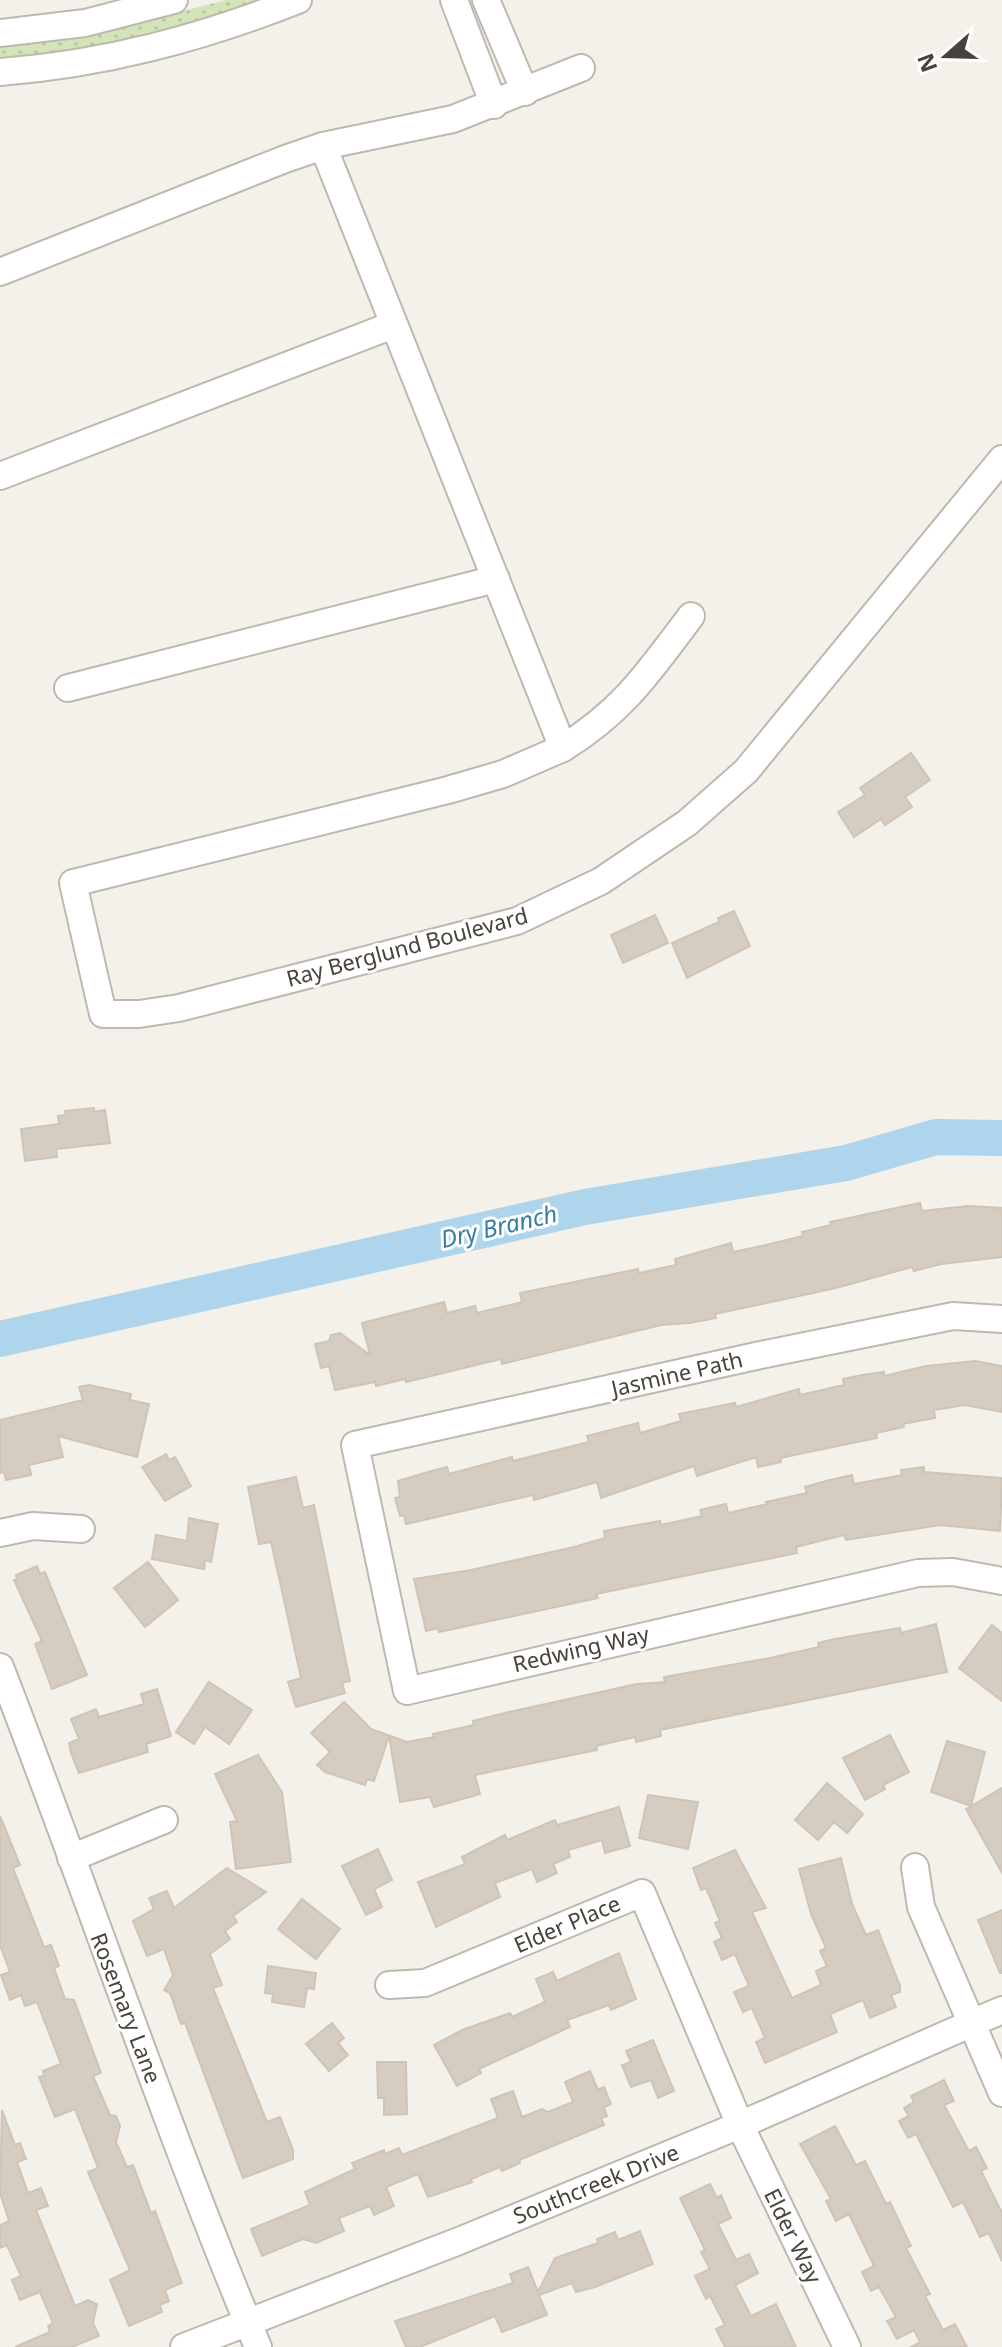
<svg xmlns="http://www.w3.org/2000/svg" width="1002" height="2347" viewBox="0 0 1002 2347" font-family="'Noto Sans',sans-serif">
<defs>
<pattern id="grass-dots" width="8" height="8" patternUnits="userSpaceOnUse" patternTransform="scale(2)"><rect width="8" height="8" fill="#d3e5b8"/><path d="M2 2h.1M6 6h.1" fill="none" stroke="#b7c69f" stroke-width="1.8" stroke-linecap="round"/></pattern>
</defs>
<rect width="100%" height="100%" fill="#f4f1eb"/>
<!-- grass -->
<polygon fill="url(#grass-dots)" points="226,0 275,0 102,50 0,61 0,46 120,27"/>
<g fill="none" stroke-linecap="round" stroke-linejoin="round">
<!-- river -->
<polyline stroke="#aed5eb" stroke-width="36" points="0,1339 585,1207 846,1163 936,1137 1002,1138"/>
</g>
<!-- building -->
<g fill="#d5ccc2" stroke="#cfc4b5" stroke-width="2">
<polygon points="911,753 930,780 905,797 912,807 885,825 881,819 854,837 838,812 865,795 860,788"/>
<polygon points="734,911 750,946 687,978 672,943 719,922 718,918"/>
<polygon points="655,915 668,943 623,963 611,935"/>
<polygon points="94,1108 94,1112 105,1110 110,1143 56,1149 57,1157 25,1161 21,1129 59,1124 58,1116 66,1115 65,1111"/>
<polygon points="920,1203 922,1211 968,1206 1002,1208 1002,1257 941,1264 914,1271 912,1267 836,1288 715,1314 716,1318 690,1323 661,1325 502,1364 501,1359 406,1382 405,1379 376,1386 375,1382 335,1390 329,1366 321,1368 315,1344 329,1341 331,1335 340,1333 370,1355 362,1323 444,1302 447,1313 475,1306 477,1313 522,1302 520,1293 638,1269 639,1273 676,1265 675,1259 731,1243 733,1252 766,1245 803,1236 802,1232 831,1225 830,1222"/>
<polygon points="975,1361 1002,1366 1002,1412 965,1405 934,1410 935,1418 903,1424 904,1427 876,1433 877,1438 780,1458 781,1462 758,1467 756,1457 697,1476 694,1466 601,1498 597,1482 534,1500 533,1495 406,1524 404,1515 400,1516 395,1498 400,1497 398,1481 428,1472 447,1467 449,1474 512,1457 513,1461 589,1442 587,1436 638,1423 640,1433 681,1421 679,1414 735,1403 736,1407 799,1389 800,1395 844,1385 843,1379 862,1375 884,1372 884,1376 926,1366"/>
<polygon points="89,1385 131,1394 130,1400 149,1404 137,1457 58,1436 63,1457 29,1465 31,1475 6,1480 4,1472 0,1473 0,1420 83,1400 79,1387"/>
<polygon points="166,1454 169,1460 175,1457 191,1486 165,1501 142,1467"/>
<polygon points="924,1467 924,1472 1002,1478 1000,1531 940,1525 846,1540 844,1535 796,1547 797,1553 596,1594 598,1598 439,1632 438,1628 426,1631 414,1579 471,1570 574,1547 605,1538 604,1531 660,1521 661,1525 702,1516 700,1510 726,1504 728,1513 767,1504 766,1502 807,1493 805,1487 826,1481 852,1475 854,1484 902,1475 901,1470"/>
<polygon points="296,1477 303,1508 314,1505 350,1681 342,1683 345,1693 296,1707 288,1682 301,1678 280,1582 271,1542 259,1544 248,1487"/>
<polygon points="189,1518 218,1524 211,1562 205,1560 204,1569 152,1559 156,1535 187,1541"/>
<polygon points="148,1562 178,1600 145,1627 114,1588"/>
<polygon points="37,1566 40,1574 45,1572 87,1675 52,1689 35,1644 42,1641 14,1580 17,1579 16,1575"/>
<polygon points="936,1624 947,1672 660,1730 661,1736 636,1742 635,1737 596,1746 597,1750 475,1775 480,1794 434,1807 430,1797 400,1802 389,1736 374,1781 367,1779 365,1785 325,1772 317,1765 330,1752 311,1733 344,1702 371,1729 407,1742 434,1737 433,1734 474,1725 473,1721 509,1712 637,1684 665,1682 664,1677 770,1658 819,1647 818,1643 835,1639 900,1628 901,1633"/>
<polygon points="992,1625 1002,1633 1002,1701 959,1668"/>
<polygon points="209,1682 252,1710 229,1744 205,1727 194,1744 176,1732"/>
<polygon points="157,1689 171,1736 146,1744 148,1752 79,1773 71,1753 69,1743 79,1739 71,1719 96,1709 99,1717 144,1704 141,1694"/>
<polygon points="890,1735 909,1772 883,1785 885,1789 865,1800 843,1758"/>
<polygon points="947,1741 985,1752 971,1806 931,1792"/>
<polygon points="258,1755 282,1792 291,1862 236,1869 230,1822 237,1821 215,1774"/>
<polygon points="827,1783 863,1814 847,1833 834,1822 818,1840 795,1820"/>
<polygon points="1002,1788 1002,1873 966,1809"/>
<polygon points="648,1795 698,1802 688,1849 639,1838"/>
<polygon points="619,1807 630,1846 605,1853 602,1840 568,1850 570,1857 553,1864 557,1873 537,1882 532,1869 495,1883 500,1897 436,1927 418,1882 465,1864 462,1857 505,1835 507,1840 555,1820 557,1825"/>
<polygon points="0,1816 20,1865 13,1868 44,1947 51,1945 59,1966 54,1968 65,1999 74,2000 101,2073 93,2076 110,2115 116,2116 120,2126 116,2142 127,2167 133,2165 151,2213 155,2211 182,2283 165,2290 169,2301 160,2305 162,2312 129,2326 110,2280 130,2270 88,2172 98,2168 75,2109 55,2117 39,2077 44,2076 43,2071 61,2064 37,2002 25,2006 21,1995 10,2000 1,1975 10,1972 0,1945"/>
<polygon points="378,1849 392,1880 374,1889 382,1907 366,1915 342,1866"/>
<polygon points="735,1850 766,1908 752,1912 792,1998 821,1985 816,1971 827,1966 820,1951 826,1948 811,1914 799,1869 841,1858 852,1904 866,1935 878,1930 900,1986 900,1992 891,1995 896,2007 870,2018 863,2000 830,2014 837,2032 765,2063 756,2042 765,2038 752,2008 743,2012 734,1992 749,1986 735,1954 722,1960 714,1942 722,1938 715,1923 720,1921 706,1888 701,1890 693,1868"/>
<polygon points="227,1868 266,1892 233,1916 237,1922 225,1931 230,1939 210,1954 222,1985 213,1988 267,2122 280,2117 293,2150 293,2159 243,2178 185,2023 181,2024 170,1993 164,1990 173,1975 164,1949 147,1956 133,1921 154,1909 149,1898 167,1891 174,1908"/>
<polygon points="302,1899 340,1929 316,1959 278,1929"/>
<polygon points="1002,1910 1002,1973 1000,1973 978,1920"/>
<polygon points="619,1953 636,1999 611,2010 609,2005 567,2020 570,2027 479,2069 481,2073 457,2086 434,2045 462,2030 510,2013 512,2017 545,2002 536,1979 553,1972 557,1981"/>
<polygon points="268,1966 316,1973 314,1989 307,1988 304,2007 272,2002 273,1994 265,1993"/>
<polygon points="332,2023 344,2038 338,2043 348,2055 329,2071 306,2044"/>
<polygon points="653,2040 674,2091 658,2098 651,2080 631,2087 622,2065 631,2062 626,2051"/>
<polygon points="377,2062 406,2062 407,2114 384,2115 384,2098 378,2098"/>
<polygon points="590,2071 598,2090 604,2087 611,2104 604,2107 607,2116 601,2118 604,2125 519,2160 520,2163 502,2171 500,2167 471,2179 472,2182 428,2197 418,2174 386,2187 394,2206 374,2215 370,2206 339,2218 344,2231 316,2243 303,2239 262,2256 251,2229 310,2205 305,2192 355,2169 352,2163 384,2150 385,2154 399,2148 402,2155 498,2118 491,2099 513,2091 522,2117 542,2109 548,2112 573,2102 565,2082"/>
<polygon points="944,2080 954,2101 944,2105 969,2151 976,2147 987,2168 981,2171 1002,2213 1002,2261 989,2233 980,2237 963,2202 953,2207 916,2134 908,2138 899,2121 909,2116 904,2108 914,2102 911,2096"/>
<polygon points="2,2110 15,2145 20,2143 26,2159 17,2162 28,2193 41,2188 48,2206 36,2210 75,2306 88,2300 97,2304 93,2323 99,2336 72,2347 15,2347 50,2332 48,2326 53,2323 40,2292 20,2300 12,2280 21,2276 7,2245 0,2248 0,2225 9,2221 0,2193"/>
<polygon points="835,2126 856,2165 865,2161 886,2204 890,2202 911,2246 906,2248 930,2294 925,2296 943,2330 955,2324 967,2347 911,2347 920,2342 914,2330 897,2339 887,2321 896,2317 879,2287 871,2291 862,2272 874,2266 849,2214 836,2221 826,2201 831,2199 800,2144"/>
<polygon points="710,2184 717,2198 721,2195 731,2218 718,2224 736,2260 749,2254 758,2273 735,2285 751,2316 776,2304 796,2347 725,2347 716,2329 725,2325 710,2296 706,2299 695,2276 710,2269 701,2252 705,2250 680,2198"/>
<polygon points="640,2231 653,2264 595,2287 576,2292 572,2283 539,2295 547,2315 502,2332 495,2316 420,2347 406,2347 395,2321 513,2283 510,2274 528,2267 538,2292 555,2258 598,2243 597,2239 615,2232 618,2240"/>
</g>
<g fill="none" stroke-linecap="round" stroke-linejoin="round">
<defs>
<g id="minor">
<polyline points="454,0 494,105"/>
<polyline points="486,0 525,92"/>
<polyline points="0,33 85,23 174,0"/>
<path d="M0,72C105,64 201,38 298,0"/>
<path d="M323,146L563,748C623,711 649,672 691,616"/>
<polyline points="0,272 285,159 323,146 453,119 581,68"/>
<polyline points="0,476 393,325"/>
<polyline points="68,688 496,579"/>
<polyline points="563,748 503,774 448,790 73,883 103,1014 139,1014 179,1008 517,921 601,881 687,823 746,771 1002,459"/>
<polyline points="1002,1319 953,1316 756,1356 355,1445 407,1691 918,1573 953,1572 1002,1581"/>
<polyline points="0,1533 33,1526 81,1529"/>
<path d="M0,1667C88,1893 164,2123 258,2347"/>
<polyline points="71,1858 164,1820"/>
<polyline points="915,1867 921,1907 1002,2093"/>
<polyline points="389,1985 425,1983 642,1893 740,2125 847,2347"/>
<polyline points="184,2347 459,2241 740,2125 1002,2010"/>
</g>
</defs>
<!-- minor casing -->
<use href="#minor" stroke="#bfb8ae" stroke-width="30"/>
<!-- minor -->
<use href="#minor" stroke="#fff" stroke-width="26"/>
</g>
<g text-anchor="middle" stroke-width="6" stroke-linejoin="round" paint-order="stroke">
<!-- street labels -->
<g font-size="22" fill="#48423a" stroke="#fff">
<text transform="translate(407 947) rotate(-15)" y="8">Ray Berglund Boulevard</text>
<text transform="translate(677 1374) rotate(-13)" y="8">Jasmine Path</text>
<text transform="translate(581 1649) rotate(-13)" y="8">Redwing Way</text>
<text transform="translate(567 1924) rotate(-23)" y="8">Elder Place</text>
<text transform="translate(126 2008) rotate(69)" y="8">Rosemary Lane</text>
<text transform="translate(596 2184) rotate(-22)" y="8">Southcreek Drive</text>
<text transform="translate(793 2236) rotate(64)" y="8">Elder Way</text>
</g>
<!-- water labels -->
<g font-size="24" font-style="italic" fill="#397ca4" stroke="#fff">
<text transform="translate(499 1227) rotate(-13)" y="8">Dry Branch</text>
</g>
</g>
<!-- north arrow -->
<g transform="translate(946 56) rotate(250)" stroke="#ffffff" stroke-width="6" paint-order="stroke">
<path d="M0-6L14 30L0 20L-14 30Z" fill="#48423a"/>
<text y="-12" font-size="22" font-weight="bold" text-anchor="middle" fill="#48423a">N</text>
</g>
</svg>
